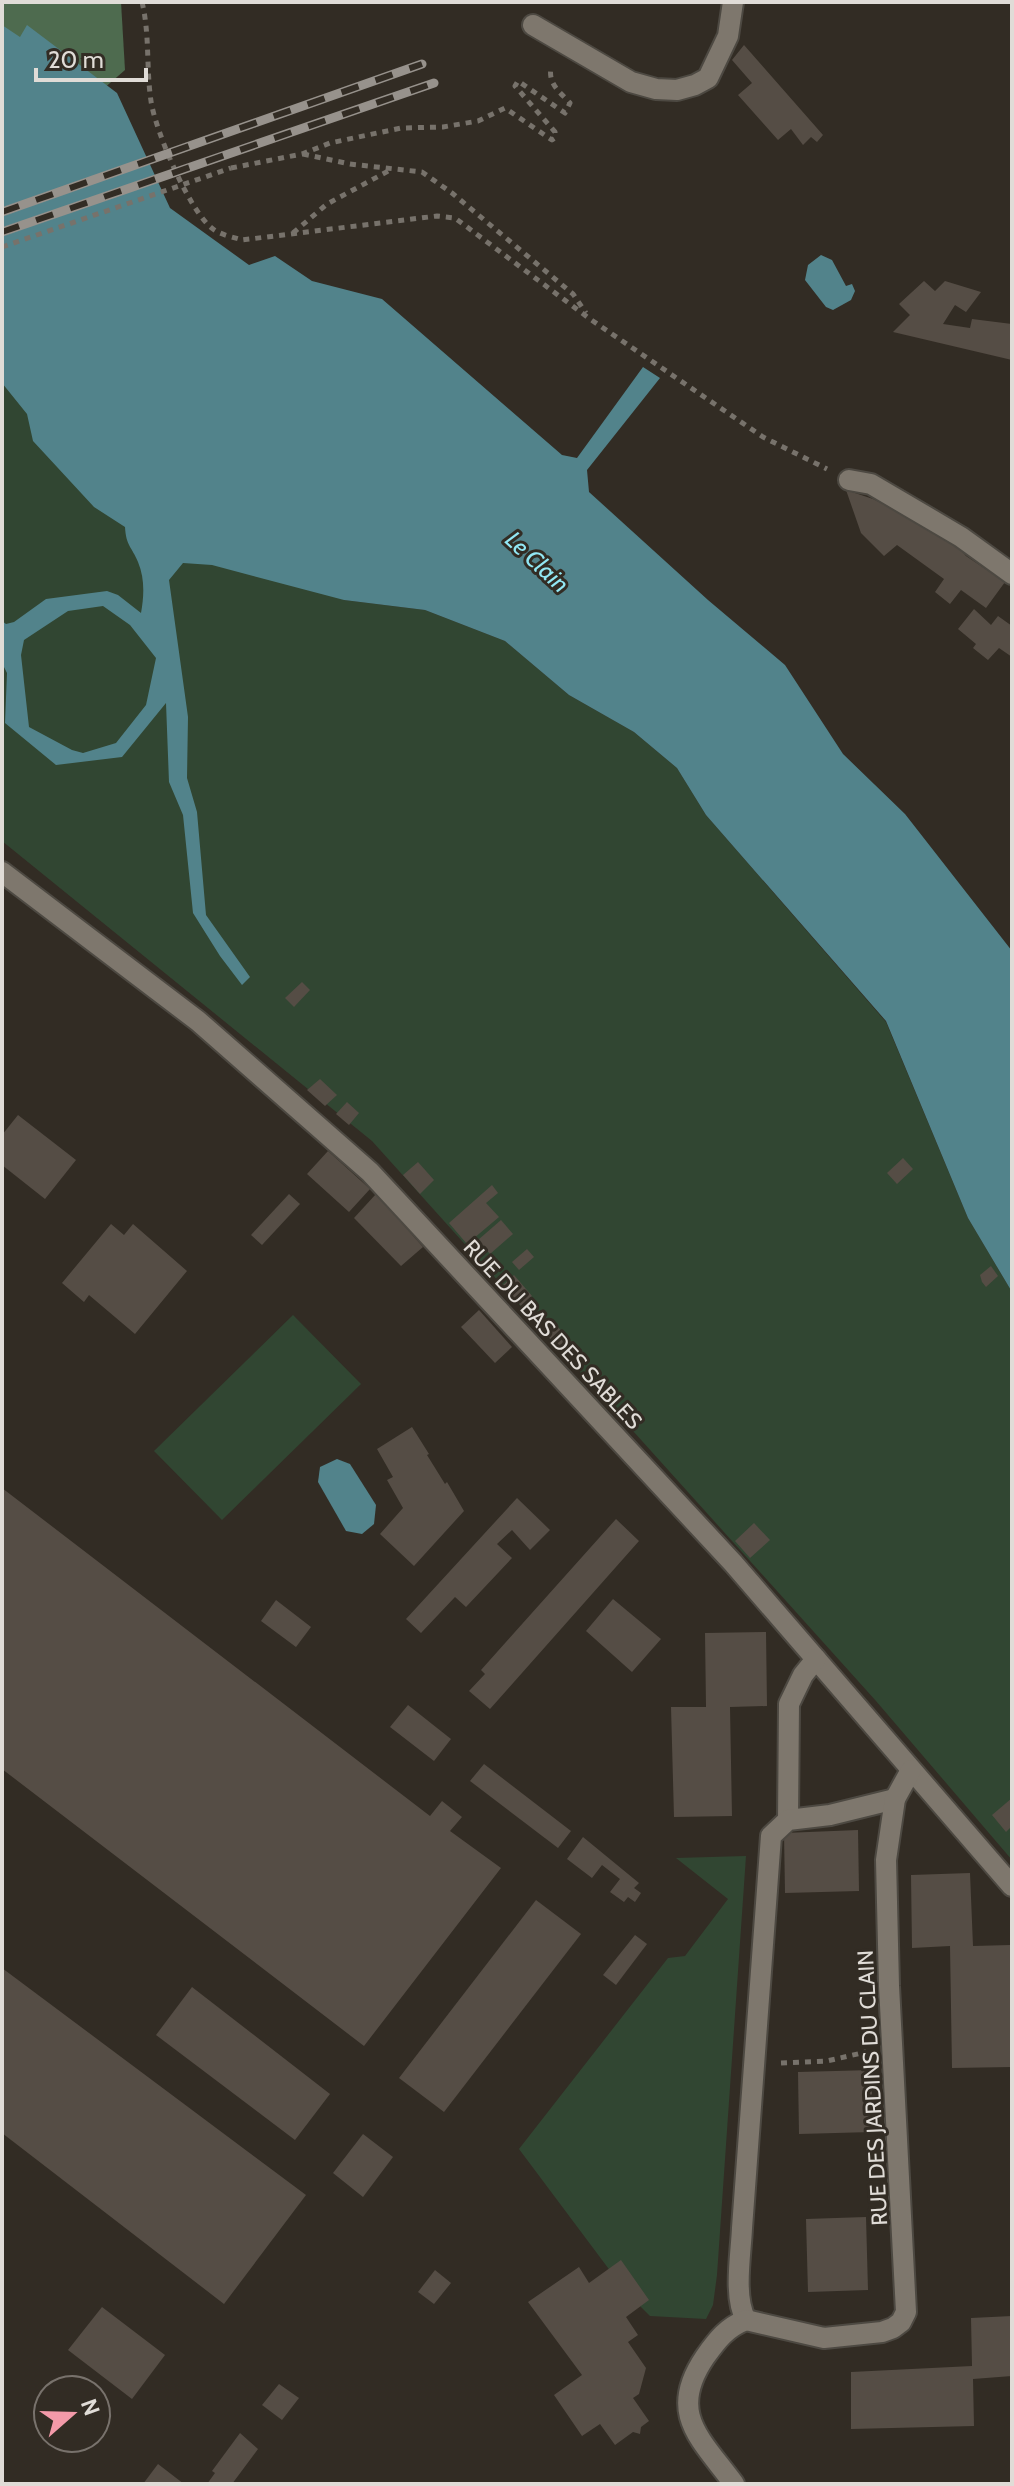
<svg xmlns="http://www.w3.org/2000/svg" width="1014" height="2486" viewBox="0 0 1014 2486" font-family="Cabin,sans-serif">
<rect width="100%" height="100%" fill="#322c24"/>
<!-- green -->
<g fill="#314632">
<polygon points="2,105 344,600 425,610 505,641 569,695 634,732 677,768 706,815 886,1022 968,1218 1012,1292 1012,1860 876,1701 372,1141 2,841"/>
<polygon points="293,1315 361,1384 222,1520 154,1451"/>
<polygon points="746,1856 717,2275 713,2305 706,2319 650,2316 626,2292 519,2149 668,1958 685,1956 728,1899 676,1858"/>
</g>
<!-- forest -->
<polygon fill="#4e6b4f" points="2,2 121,2 125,70 57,129 2,105"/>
<!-- water -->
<g fill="#52838b" fill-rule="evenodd">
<path d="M2,25L20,37L27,25L117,93L170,208L249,265L275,256L312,281L382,299L562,455L577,458L643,367L660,378L587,470L589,492L708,600L785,665L843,754L905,814L1012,951V1292L968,1218L886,1021L706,815L677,768L634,732L569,695L505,641L425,610L344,600L212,565L183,563L169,580L188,717L187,778L197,812L206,915L250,977L242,985L220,956L193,913L183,815L169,782L166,703L122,757L56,765L5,723L7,673L2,663V621L6,624L14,622L46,599L107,591L118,595L141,613C144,596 145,579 138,562C132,547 126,546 125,527L94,507L33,441L27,414L2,383ZM103,606L130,625L156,658L146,705L116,743L83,753L72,750L29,727L21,655L24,640L68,611Z"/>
<polygon points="821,255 832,260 846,286 852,284 855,291 851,300 833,310 826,307 805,280 808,265"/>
<polygon points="337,1459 350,1464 376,1505 374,1524 362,1534 346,1531 318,1482 320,1467"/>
</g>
<!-- building -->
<g fill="#554d45">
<polygon points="744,45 823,135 817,142 811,137 803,145 791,129 778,140 738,95 752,83 732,60"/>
<polygon points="924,281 935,291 945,281 981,292 966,312 955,305 943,324 970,328 972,319 1012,324 1012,360 893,332 910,315 899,304"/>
<polygon points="846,490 873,499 930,527 953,541 966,556 1005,582 986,608 961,590 950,604 935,592 944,579 897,545 884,556 861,533"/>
<polygon points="974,609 991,625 998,616 1012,626 1012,657 999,648 988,660 973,648 976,644 958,629"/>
<polygon points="302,982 310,990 294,1007 285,998"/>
<polygon points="320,1079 337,1095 325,1106 307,1090"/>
<polygon points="347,1102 359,1113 349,1125 336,1114"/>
<polygon points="18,1115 76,1160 45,1199 2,1165 2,1135"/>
<polygon points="328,1151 370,1189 349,1212 307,1174"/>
<polygon points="903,1158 913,1169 897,1184 887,1173"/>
<polygon points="418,1162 434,1180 420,1194 403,1175"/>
<polygon points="492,1185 498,1193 486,1203 499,1217 467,1244 449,1223"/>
<polygon points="289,1194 300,1204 262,1245 251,1235"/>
<polygon points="376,1194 423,1247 401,1266 354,1218"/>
<polygon points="501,1220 513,1234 490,1254 478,1240"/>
<polygon points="111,1224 124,1235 133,1224 187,1271 135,1334 89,1295 84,1302 62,1283"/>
<polygon points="527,1249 534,1257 519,1270 512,1262"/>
<polygon points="991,1266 998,1276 986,1287 982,1282 980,1275"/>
<polygon points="514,1275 532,1296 521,1306 503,1285"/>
<polygon points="479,1310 512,1347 495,1363 461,1327"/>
<polygon points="550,1318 572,1343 562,1353 540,1327"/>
<polygon points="412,1427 429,1454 427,1455 445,1484 447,1482 464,1511 414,1566 380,1534 403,1508 387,1480 393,1477 377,1449"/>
<polygon points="2,1488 430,1816 442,1801 462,1817 450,1831 501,1868 364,2046 2,1769"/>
<polygon points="517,1498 550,1530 530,1550 512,1530 497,1544 512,1558 466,1607 455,1597 421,1633 406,1619"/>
<polygon points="616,1519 639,1541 490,1709 469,1691 485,1674 481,1670"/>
<polygon points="754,1523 770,1540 750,1558 735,1541"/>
<polygon points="613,1599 661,1639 632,1672 586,1631"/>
<polygon points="276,1600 311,1627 296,1647 261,1621"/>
<polygon points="766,1632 767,1706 730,1707 732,1816 674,1817 671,1707 706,1707 705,1633"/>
<polygon points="408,1705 451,1739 434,1761 390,1727"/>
<polygon points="484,1764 571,1831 558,1848 470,1781"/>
<polygon points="1012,1798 1012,1826 1006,1832 992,1815"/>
<polygon points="858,1830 859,1891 785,1893 784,1833"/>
<polygon points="583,1837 639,1883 634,1888 641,1893 635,1902 628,1897 624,1902 610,1892 620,1879 602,1865 592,1878 567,1859"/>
<polygon points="970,1873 973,1946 1010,1945 1012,2067 952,2068 950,1946 912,1948 911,1875"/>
<polygon points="536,1900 581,1934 444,2112 399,2078"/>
<polygon points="635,1935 647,1944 616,1985 603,1975"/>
<polygon points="2,1968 306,2195 224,2304 2,2133"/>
<polygon points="192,1987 330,2094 295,2140 156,2035"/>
<polygon points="872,2070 872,2132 799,2134 798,2072"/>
<polygon points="363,2134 393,2157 363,2197 333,2173"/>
<polygon points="866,2217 868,2290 808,2292 806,2219"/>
<polygon points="621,2260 649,2300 626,2317 638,2335 628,2342 646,2368 639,2394 633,2398 649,2421 641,2427 640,2434 633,2432 615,2445 600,2424 582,2436 554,2395 582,2375 528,2302 579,2267 589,2283"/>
<polygon points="435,2270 451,2283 434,2304 418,2292"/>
<polygon points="102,2307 165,2355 132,2399 68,2350"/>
<polygon points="1012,2316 1012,2376 973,2379 974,2426 851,2429 851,2372 972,2366 971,2318"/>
<polygon points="279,2384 299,2398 282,2420 262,2405"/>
<polygon points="240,2433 258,2449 232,2484 207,2484 215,2473 212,2471"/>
<polygon points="158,2464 184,2484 143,2484"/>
</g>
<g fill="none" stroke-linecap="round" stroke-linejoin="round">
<defs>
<g id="minor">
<polyline points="533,25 631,82 656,89 677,90 695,85 708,78 728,36 733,2"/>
<polyline points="849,480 871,484 961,537 1012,574"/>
<polyline points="2,872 198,1021 370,1172 733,1563 1012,1886"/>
<polyline points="788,1820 789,1704 803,1675 816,1659"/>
<path d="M746,2320C733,2297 741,2254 742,2228L771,1836L788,1820L830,1815L895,1799"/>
<path d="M734,2484C700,2438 667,2413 705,2357C717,2340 727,2327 746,2320L824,2338L882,2332L893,2328L901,2322L906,2312L889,1986L886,1860L895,1799L911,1770"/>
</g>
</defs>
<!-- minor casing -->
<use href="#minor" stroke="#4d4942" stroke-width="24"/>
<!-- path -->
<g stroke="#77726b" stroke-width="5" stroke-dasharray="6 6" stroke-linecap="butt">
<path d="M142,2C150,35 146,68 151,101C155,130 190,213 213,229C221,235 233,237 242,240L437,216L455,218L590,319L763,437L827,469"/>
<polyline points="303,154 350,164 422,172 452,193 573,294 586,313"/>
<path d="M231,168L302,154L330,143L401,128L443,127L478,121L505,108L552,140L555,138V132L515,86L518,81L565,113L570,103C560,92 548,84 551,68"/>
<polyline points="293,233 327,204 392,169"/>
<polyline points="781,2063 827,2061 866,2052"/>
</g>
<!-- minor -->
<use href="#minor" stroke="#7e776d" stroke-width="20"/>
<defs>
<g id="rail">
<polyline points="2,212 422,64"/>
<polyline points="2,232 434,83"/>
</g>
</defs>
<!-- rail casing -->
<use href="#rail" stroke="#97928c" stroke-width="9"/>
<!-- rail -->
<use href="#rail" stroke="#322c24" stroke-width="6" stroke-dasharray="18" stroke-linecap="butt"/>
<!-- path-bridge -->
<polyline stroke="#77726b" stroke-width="5" stroke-dasharray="6 6" stroke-linecap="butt" points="2,247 231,168"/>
</g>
<g text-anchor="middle" stroke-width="6" stroke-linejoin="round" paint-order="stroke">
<!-- street labels -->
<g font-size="22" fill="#e0dcd7" stroke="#322c24">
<text transform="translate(553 1334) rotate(47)" y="8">RUE DU BAS DES SABLES</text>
<text transform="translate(872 2088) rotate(-93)" y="8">RUE DES JARDINS DU CLAIN</text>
</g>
<!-- water labels -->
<g font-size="24" font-style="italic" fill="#92e8f5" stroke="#322c24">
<text transform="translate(537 562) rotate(43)" y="8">Le Clain</text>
</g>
</g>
<!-- border -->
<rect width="1014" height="2486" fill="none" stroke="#e0dcd7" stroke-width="8"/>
<!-- north arrow -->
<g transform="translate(72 2414) rotate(70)"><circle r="38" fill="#322c24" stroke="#78726c" stroke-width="2"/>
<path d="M0-6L14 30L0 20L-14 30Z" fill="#f39aa9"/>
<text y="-12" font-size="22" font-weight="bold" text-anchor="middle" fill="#e0dcd7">N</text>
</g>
<!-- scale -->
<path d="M36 68v12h110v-12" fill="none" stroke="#e0dcd7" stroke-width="4"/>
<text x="48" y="68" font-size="24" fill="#e0dcd7" stroke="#322c24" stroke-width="6" paint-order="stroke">20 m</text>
</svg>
